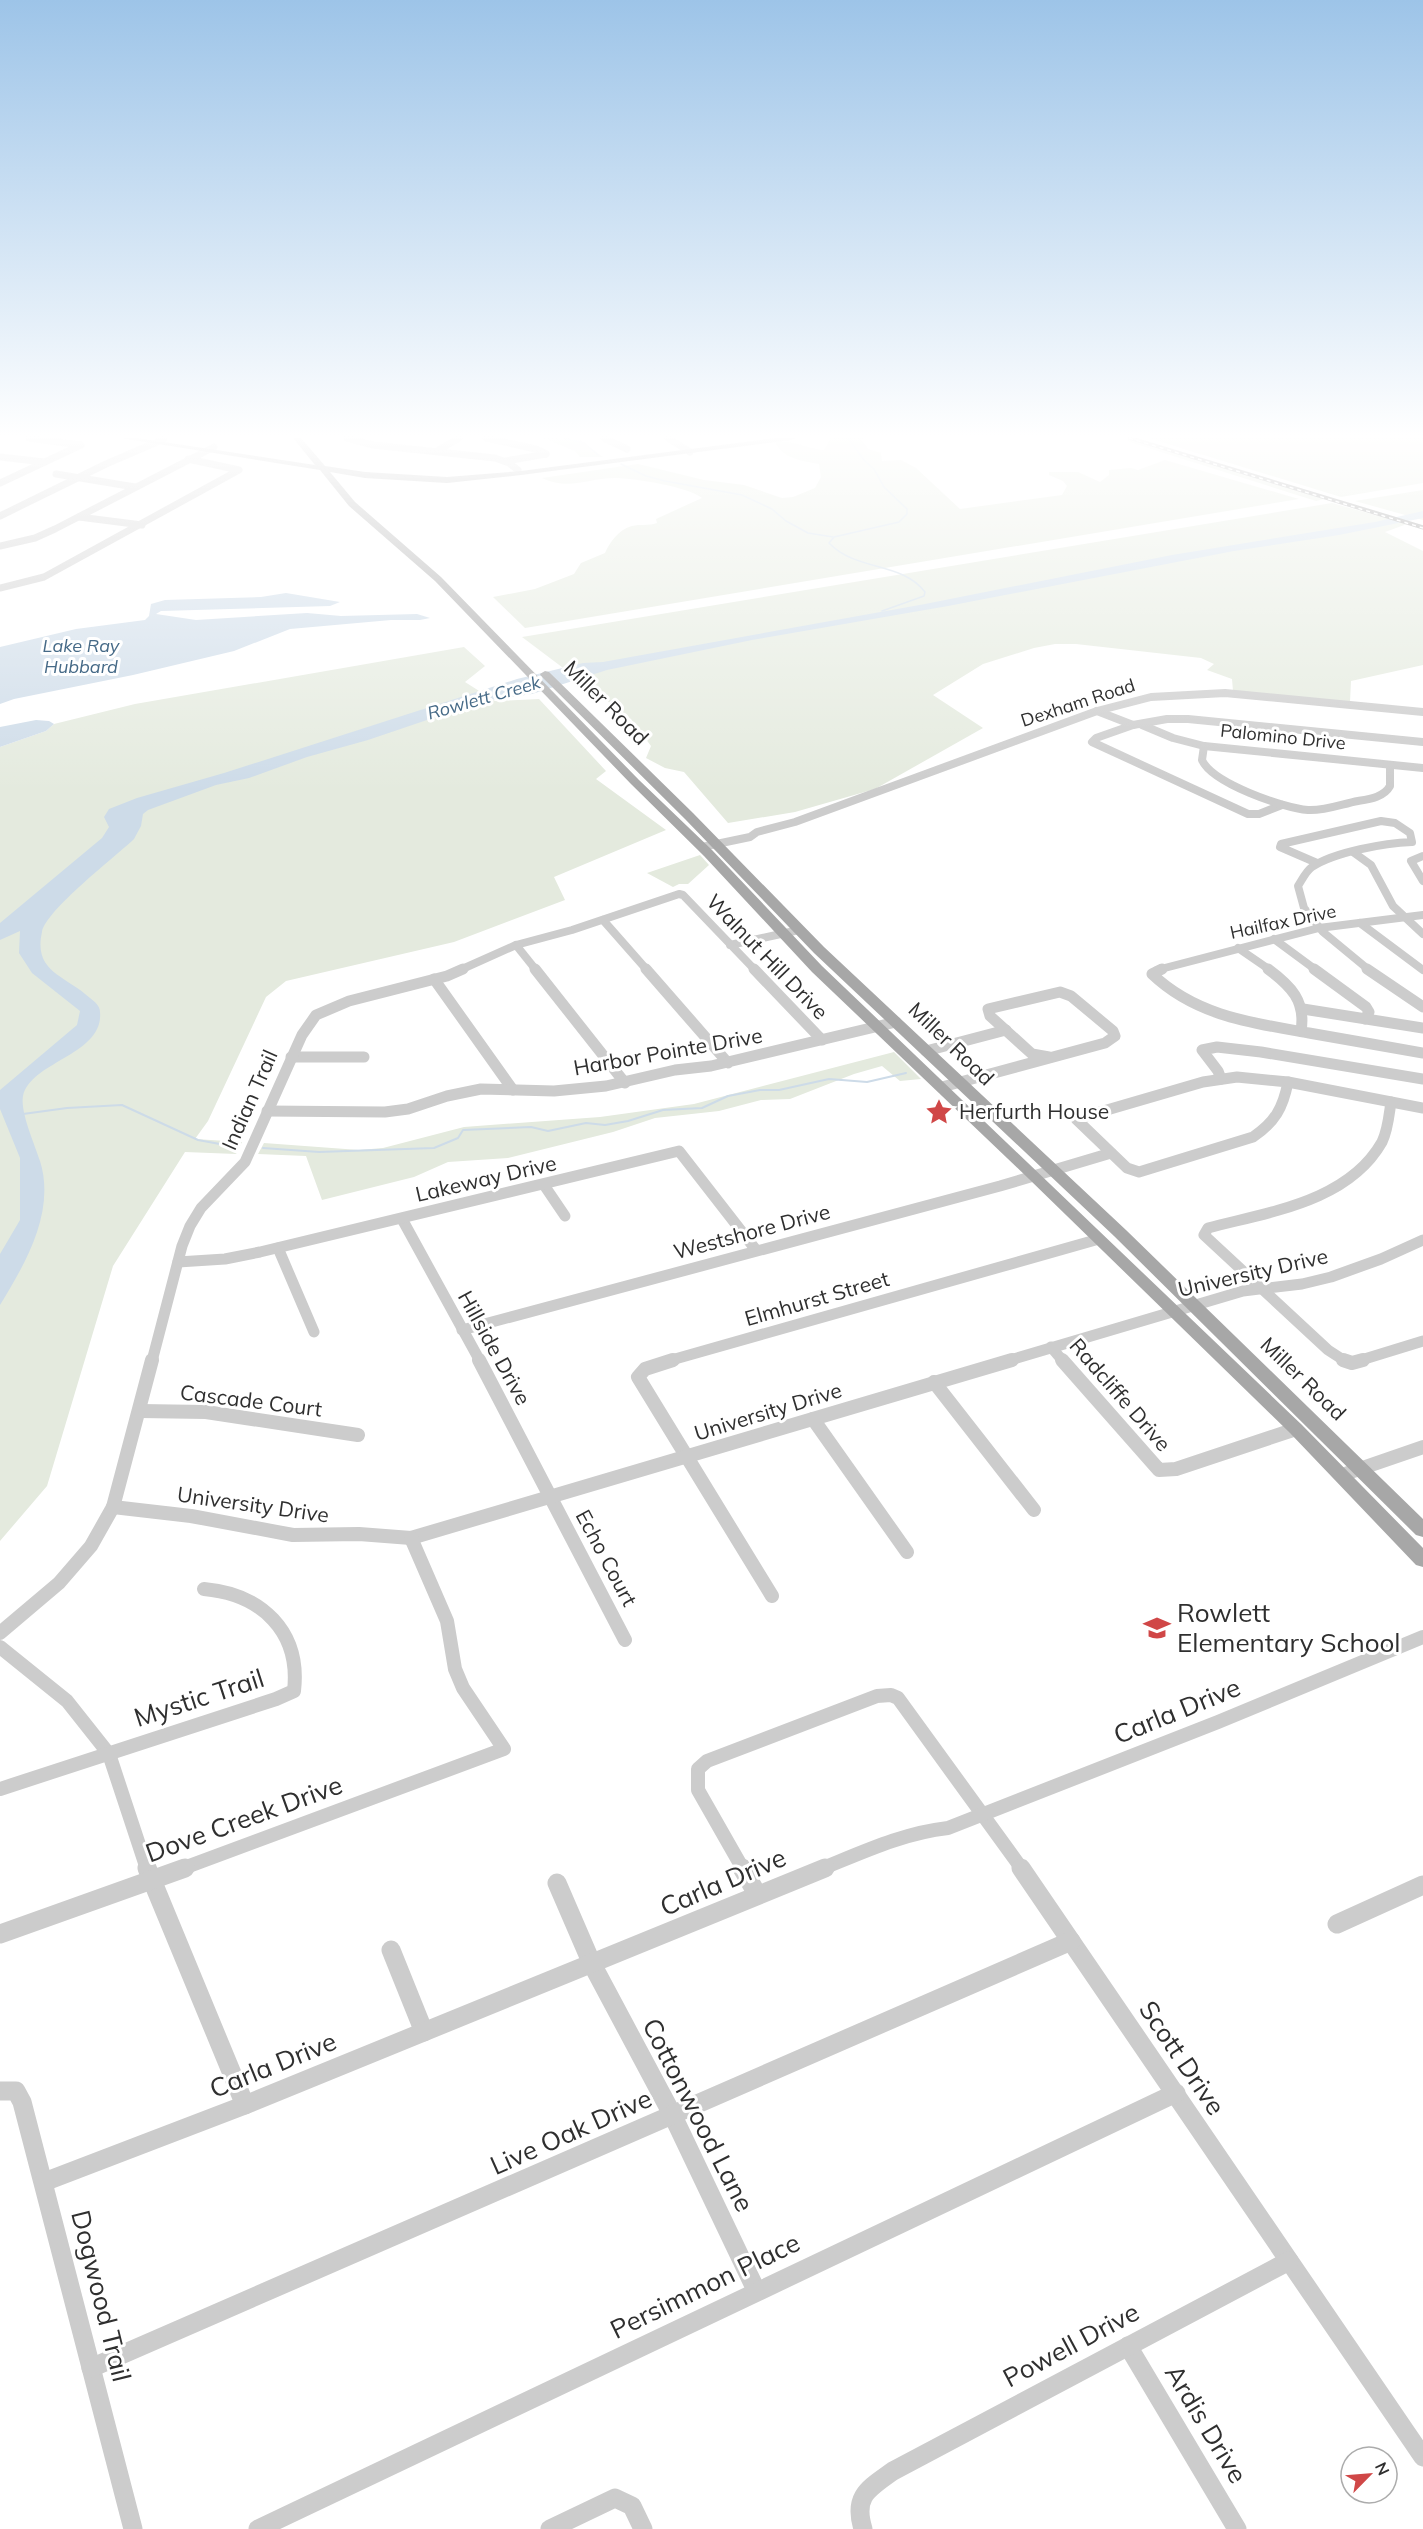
<svg xmlns="http://www.w3.org/2000/svg" width="1423" height="2529" viewBox="0 0 1423 2529" font-family="Mulish,sans-serif">
<rect width="100%" height="100%" fill="#fff"/>
<!-- green -->
<g fill="#e4eade">
<polygon points="543,438 580,440 603,457 580,457 575,451"/>
<path d="M831,438H865L862,440L868,449L881,453L882,461L901,460L916,468L960,509L1062,495L1067,486L1063,481L1049,475V472H1078L1100,482L1109,475V470L1131,468L1138,470L1165,460L1299,499L525,628L493,597L535,589L574,574L581,563L605,553C610,542 618,530 632,526C640,524 648,526 657,523L656,519L702,498C689,487 634,478 615,478C587,478 570,491 542,478L638,464L704,480L744,485L782,498L793,497L815,488L821,477L819,464C803,461 783,459 775,442C793,439 807,449 824,450Z"/>
<polygon points="1148,438 1423,438 1423,483 1341,497"/>
<polygon points="1131,439 1324,499 1316,501 1126,441"/>
<polygon points="1423,490 1423,520 1355,501"/>
<polygon points="1332,503 1407,524 1385,532 1423,551 1423,665 1351,681 1350,702 1233,691 1232,679 1207,670 1214,664 1201,658 1076,644 1055,644 1034,648 983,664 933,695 983,728 875,789 795,812 728,823 684,772 665,768 646,758 651,746 631,719 522,637"/>
<polygon points="464,647 485,666 465,682 495,701 539,699 606,771 596,779 666,830 554,877 565,900 454,942 286,981 266,997 208,1121 195,1139 242,1142 236,1154 185,1152 113,1266 47,1486 0,1541 0,747 46,731 54,724 135,704"/>
<polygon points="700,855 709,865 688,884 679,884 673,887 647,873"/>
<polygon points="894,1052 921,1079 900,1081 882,1066 854,1074 790,1099 761,1100 719,1111 655,1118 613,1132 508,1158 448,1162 414,1177 322,1200 306,1156 258,1154 264,1143 359,1150 383,1148 464,1127 600,1117 694,1104"/>
</g>
<!-- water -->
<g fill="#cddbe8">
<path d="M1423,511V518L1339,535L1234,551L948,606L752,640L607,670L532,694L483,701L368,740L307,757L249,778L216,785L148,810L143,814L141,826L134,839C114,858 46,910 42,932C33,972 65,975 90,998C95,1002 100,1006 100,1012C104,1055 31,1061 23,1096C20,1112 35,1145 40,1161C56,1212 25,1264 0,1305V1254L20,1220V1158L0,1109V1090L77,1025L80,1011L32,973L19,953L20,931L0,940V923L102,838L109,827L104,817L109,809L137,798L224,773L517,679L583,663L603,662L925,604L1172,555L1375,522Z"/>
<polygon points="286,593 340,602 330,606 161,611 156,614 196,620 307,613 341,616 417,614 430,618 420,620 391,620 290,629 234,651 133,675 14,699 0,704 0,647 76,629 145,620 149,616 151,604 165,600 261,597"/>
<polygon points="36,720 49,721 54,724 46,731 0,747 0,727"/>
</g>
<g fill="none" stroke-linecap="round" stroke-linejoin="round">
<!-- stream-far1 -->
<g stroke="#cddbe8" stroke-width="1.5">
<polyline points="563,438 584,443 598,455"/>
<path d="M848,438L864,460L874,469L884,487L907,509V514L899,522L834,537L829,543C857,572 901,561 925,592L924,596L882,611"/>
<polyline points="621,464 646,476 665,481 742,495 772,509 786,521 808,533 833,537"/>
</g>
<!-- stream -->
<g stroke="#cddbe8" stroke-width="2">
<polyline points="23,1114 67,1108 122,1105 198,1140 236,1147"/>
<polyline points="263,1148 319,1152 434,1148 458,1138 463,1130 531,1127 548,1131 586,1123 605,1125 628,1121 663,1110 702,1108 728,1096 760,1090 779,1090 829,1079 867,1082 906,1073"/>
</g>
<!-- minor-far4 -->
<g stroke="#ccc" stroke-width="7">
<polyline points="29,438 80,445"/>
<polyline points="347,438 373,445 495,458 509,463 518,470"/>
<polyline points="486,438 536,449 546,454"/>
<polyline points="604,438 627,449"/>
<polyline points="668,438 690,452"/>
<polyline points="437,451 459,438"/>
<polyline points="0,457 44,462"/>
<polyline points="506,461 546,454"/>
<polyline points="56,474 135,487"/>
<polyline points="0,483 81,445"/>
<polyline points="0,516 106,464 164,439"/>
<polyline points="79,517 142,525"/>
<polyline points="0,546 35,538 55,529 214,447"/>
<polyline points="0,588 44,577 239,470 188,459"/>
</g>
<!-- minor-far3 -->
<g stroke="#ccc" stroke-width="8">
<polyline points="1097,711 1133,725 1167,719 1188,719 1423,742"/>
<polyline points="1133,725 1096,738 1092,742 1248,814 1259,814 1282,805"/>
<polyline points="1142,725 1173,738 1204,746 1423,768"/>
<path d="M1204,746L1202,760C1212,783 1283,808 1308,810C1325,811 1342,804 1358,801C1370,799 1384,797 1390,786V765"/>
<polyline points="702,847 750,837 757,832 795,822 1097,711 1151,697 1225,693 1423,712"/>
<polyline points="1353,852 1371,865 1393,906 1423,934"/>
<polyline points="1423,856 1411,861 1423,881"/>
<path d="M1317,863L1280,847L1281,844L1381,821L1395,823L1410,833L1412,842C1385,843 1334,852 1312,867C1306,871 1302,880 1298,886L1304,908L1323,932L1369,970"/>
<polyline points="603,920 647,970"/>
<polyline points="1360,923 1423,970"/>
<polyline points="1274,939 1316,970"/>
<polyline points="516,945 536,970"/>
<polyline points="730,945 799,930"/>
<polyline points="1238,948 1270,970"/>
<polyline points="460,970 516,945 572,930 679,894 683,895 755,970"/>
<polyline points="1157,970 1319,928 1423,915"/>
</g>
<!-- minor-far2 -->
<g stroke="#ccc" stroke-width="11">
<polyline points="535,969 625,1083"/>
<polyline points="646,969 728,1063"/>
<polyline points="754,969 822,1040"/>
<path d="M1162,969L1152,974C1196,1016 1252,1023 1309,1033C1347,1040 1385,1046 1423,1053"/>
<path d="M1268,969C1291,986 1306,1001 1301,1031"/>
<polyline points="1314,969 1366,1007 1369,1012 1365,1019"/>
<polyline points="1367,969 1423,1007"/>
<polyline points="434,979 513,1090"/>
<polyline points="1303,1009 1423,1028"/>
<polyline points="926,1051 1006,1030"/>
<polyline points="291,1057 364,1057"/>
<path d="M1237,1077L1288,1082C1283,1108 1275,1122 1253,1137L1139,1172L1127,1168L1076,1119L1203,1082Z"/>
<polyline points="1221,1079 1218,1071 1202,1050 1217,1047 1261,1052 1423,1079"/>
<polyline points="1288,1082 1423,1108"/>
<polyline points="942,1087 1105,1043 1115,1036 1113,1031 1071,996 1060,992 988,1009 990,1016 1032,1054 1049,1057"/>
<polyline points="267,1111 385,1112 408,1109 447,1096 481,1089 554,1091 606,1086 675,1070 711,1066 896,1022"/>
<polyline points="544,1185 565,1216"/>
<polyline points="402,1219 480,1361"/>
<polyline points="278,1248 314,1332"/>
<polyline points="178,1262 225,1259 260,1252 679,1151 756,1250"/>
<polyline points="462,1330 1000,1186 1111,1153"/>
<polyline points="1051,1347 1063,1361"/>
<polyline points="152,1361 182,1246 190,1226 201,1208 245,1162 302,1035 316,1015 349,1001 447,976 463,969"/>
<polyline points="668,1361 1099,1239"/>
<polyline points="1007,1361 1243,1291 1302,1284 1331,1277 1381,1259 1423,1240"/>
<path d="M1345,1361L1328,1350L1204,1235L1208,1228C1268,1212 1348,1202 1382,1142C1388,1130 1389,1115 1391,1102"/>
<polyline points="1358,1361 1423,1341"/>
</g>
<!-- minor-far1 -->
<g stroke="#ccc" stroke-width="14">
<polyline points="479,1360 625,1640"/>
<polyline points="673,1360 645,1369 638,1377 772,1596"/>
<polyline points="1062,1360 1159,1470 1176,1469 1296,1429"/>
<polyline points="1343,1360 1352,1363 1363,1360"/>
<polyline points="934,1382 1034,1510"/>
<polyline points="140,1411 206,1412 358,1435"/>
<polyline points="813,1419 907,1552"/>
<polyline points="1342,1475 1423,1447"/>
<polyline points="113,1507 191,1516 293,1535 359,1534 411,1538 1012,1360"/>
<polyline points="0,1633 59,1583 91,1546 113,1507 152,1360"/>
<polyline points="0,1647 67,1701 109,1754 147,1869"/>
<path d="M0,1789L276,1699L294,1691C301,1631 261,1594 204,1589"/>
<polyline points="181,1869 504,1749 463,1688 455,1669 447,1621 411,1538"/>
<polyline points="743,1869 698,1790 698,1769 707,1761 877,1696 891,1695 898,1698 1022,1869"/>
<path d="M821,1869C863,1852 903,1833 948,1828L1218,1722L1423,1637"/>
</g>
<!-- minor -->
<g stroke="#ccc" stroke-width="19">
<polyline points="147,1868 245,2105"/>
<polyline points="742,1868 757,1894"/>
<polyline points="1021,1868 1423,2457"/>
<polyline points="557,1883 592,1964 672,2114 756,2290"/>
<polyline points="1337,1924 1423,1885"/>
<polyline points="0,1934 185,1868"/>
<polyline points="391,1950 424,2032"/>
<polyline points="0,2091 16,2091 22,2102 133,2529"/>
<polyline points="44,2182 245,2105 825,1868"/>
<polyline points="1128,2346 1237,2529"/>
<polyline points="91,2368 1071,1941"/>
<polyline points="258,2529 1176,2093"/>
<polyline points="550,2529 615,2498 632,2506 643,2529"/>
<path d="M863,2529C853,2496 868,2489 893,2471L1289,2261"/>
</g>
<!-- major -->
<g fill="#a7a7a7" fill-rule="evenodd">
<polygon points="121,438 137,438 315,465 293,438 301,438 325,466 365,472 447,477 521,471 776,438 795,438 791,440 521,475 447,483 365,478 330,472 355,502 441,577 639,780 712,850 822,966 1302,1425 1423,1548 1423,1567 1416,1565 1290,1433 1029,1179 812,972 704,856 631,784 435,581 349,506 320,470"/>
<polygon points="545,671 549,672 693,813 824,947 1126,1230 1423,1519 1423,1537 1416,1535 1114,1236 814,953 685,819 541,676 540,674"/>
</g>
<!-- tram -->
<polyline stroke="#848484" stroke-width="1.5" points="1134,438 1423,526"/>
<defs>
<polyline id="rail" points="1129,438 1423,528"/>
</defs>
<!-- rail casing -->
<use href="#rail" stroke="#848484" stroke-width="3"/>
<!-- rail -->
<use href="#rail" stroke="#fff" stroke-width="1.5" stroke-dasharray="4" stroke-linecap="butt"/>
</g>
<!-- sky -->
<linearGradient id="sky" x2="0" y2="1"><stop stop-color="#9dc4e8"/><stop offset="0.55" stop-color="#fff"/><stop offset="1" stop-color="#fff" stop-opacity="0"/></linearGradient>
<rect width="1423" height="792" fill="url(#sky)"/>
<!-- icons -->
<defs>
<symbol id="sight-bare" viewBox="-9 -9 18 18"><path d="M0-6L1.8-2.2L6-1.7L2.9 1.2L3.7 5.4L0 3.3L-3.7 5.4L-2.9 1.2L-6-1.7L-1.8-2.2Z" fill="#d04747" stroke="#fff" stroke-width="2.5" paint-order="stroke"/></symbol>
<symbol id="school-bare" viewBox="-9 -9 18 18"><path d="M0-5L7-2L0 1L-7-2ZM-4 1L0 2.5L4 1V4Q0 6-4 4Z" fill="#d04747" stroke="#fff" stroke-width="2.5" paint-order="stroke"/></symbol>
</defs>
<g fill-rule="evenodd">
<use href="#sight-bare" x="920" y="1093" width="38" height="38"/>
<use href="#school-bare" x="1138" y="1609" width="38" height="38"/>
</g>
<g text-anchor="middle" stroke-width="6" stroke-linejoin="round" paint-order="stroke">
<!-- far-water labels -->
<g font-size="18" font-style="italic" fill="#466a87" stroke="#fff">
<text x="81" y="652">Lake Ray<tspan x="81" dy="21">Hubbard</tspan></text>
<text transform="translate(484 698) rotate(-16)" y="6">Rowlett Creek</text>
</g>
<!-- far-street labels -->
<g font-size="18" fill="#2f2f2f" stroke="#fff">
<text transform="translate(1078 703) rotate(-18)" y="6">Dexham Road</text>
<text transform="translate(1283 737) rotate(6)" y="6">Palomino Drive</text>
<text transform="translate(1283 922) rotate(-12)" y="6">Hailfax Drive</text>
</g>
<!-- street labels -->
<g font-size="21" fill="#2f2f2f" stroke="#fff">
<text transform="translate(606 703) rotate(45)" y="7">Miller Road</text>
<text transform="translate(767 957) rotate(46)" y="7">Walnut Hill Drive</text>
<text transform="translate(951 1044) rotate(44)" y="7">Miller Road</text>
<text transform="translate(668 1052) rotate(-10)" y="7">Harbor Pointe Drive</text>
<text transform="translate(250 1100) rotate(-66)" y="7">Indian Trail</text>
<text transform="translate(486 1179) rotate(-13)" y="7">Lakeway Drive</text>
<text transform="translate(752 1232) rotate(-15)" y="7">Westshore Drive</text>
<text transform="translate(1253 1273) rotate(-13)" y="7">University Drive</text>
<text transform="translate(817 1299) rotate(-16)" y="7">Elmhurst Street</text>
<text transform="translate(494 1348) rotate(61)" y="7">Hillside Drive</text>
<text transform="translate(1303 1379) rotate(44)" y="7">Miller Road</text>
<text transform="translate(1120 1395) rotate(49)" y="7">Radcliffe Drive</text>
<text transform="translate(251 1401) rotate(7)" y="7">Cascade Court</text>
<text transform="translate(768 1412) rotate(-17)" y="7">University Drive</text>
<text transform="translate(253 1505) rotate(8)" y="7">University Drive</text>
<text transform="translate(606 1558) rotate(62)" y="7">Echo Court</text>
</g>
<!-- poi labels -->
<g font-size="21" fill="#2f2f2f" stroke="#fff" text-anchor="start">
<text x="959" y="1119">Herfurth House</text>
</g>
<!-- near-poi labels -->
<g font-size="26" fill="#2f2f2f" stroke="#fff" text-anchor="start">
<text x="1177" y="1622">Rowlett<tspan x="1177" dy="30">Elementary School</tspan></text>
</g>
<!-- near-street labels -->
<g font-size="26" fill="#2f2f2f" stroke="#fff">
<text transform="translate(199 1698) rotate(-18)" y="9">Mystic Trail</text>
<text transform="translate(1177 1711) rotate(-22)" y="9">Carla Drive</text>
<text transform="translate(244 1819) rotate(-20)" y="9">Dove Creek Drive</text>
<text transform="translate(723 1882) rotate(-23)" y="9">Carla Drive</text>
<text transform="translate(1182 2058) rotate(56)" y="9">Scott Drive</text>
<text transform="translate(273 2065) rotate(-22)" y="9">Carla Drive</text>
<text transform="translate(698 2115) rotate(63)" y="9">Cottonwood Lane</text>
<text transform="translate(571 2132) rotate(-24)" y="9">Live Oak Drive</text>
<text transform="translate(705 2286) rotate(-26)" y="9">Persimmon Place</text>
<text transform="translate(101 2296) rotate(76)" y="9">Dogwood Trail</text>
<text transform="translate(1071 2345) rotate(-28)" y="9">Powell Drive</text>
<text transform="translate(1206 2424) rotate(59)" y="9">Ardis Drive</text>
</g>
</g>
<!-- north arrow -->
<g transform="translate(1369 2475) rotate(65)"><circle r="28" fill="#ffffff" stroke="#acacac" stroke-width="1.5"/>
<path d="M0-4.5L10 22L0 15L-10 22Z" fill="#d04747"/>
<text y="-9" font-size="16" font-weight="bold" text-anchor="middle" fill="#2f2f2f">N</text>
</g>
</svg>
